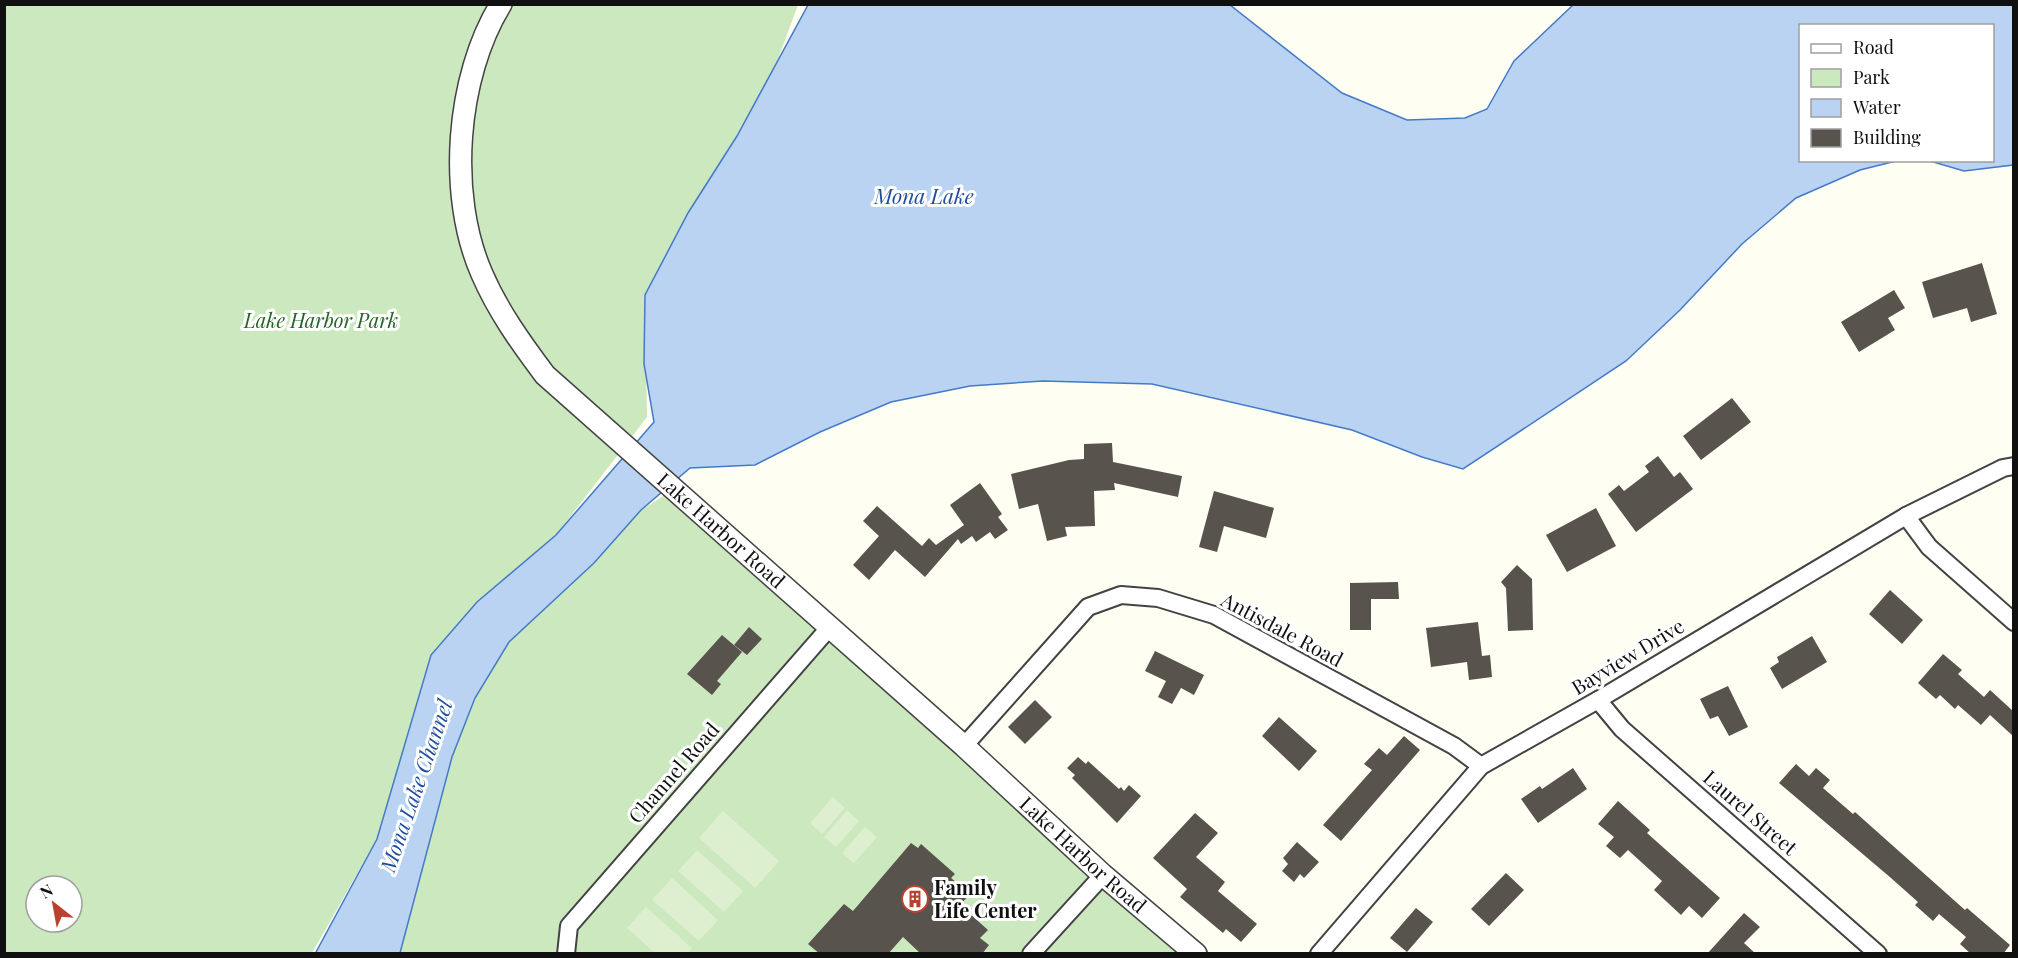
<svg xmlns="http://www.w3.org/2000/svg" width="2018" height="958" viewBox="0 0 2018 958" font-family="'Playfair Display',serif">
<rect width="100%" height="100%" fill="#fefef3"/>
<!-- green -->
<g fill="#cce8be" fill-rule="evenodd">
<path d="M5,5H798L773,72L645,295L647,417L556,535L477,602L431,655L377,839L312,953L5,954ZM36,886H72V922H36Z"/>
<polygon points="675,489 1192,954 400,954 452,757 475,698 509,642 594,563 641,510"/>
</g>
<!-- pitch -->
<g fill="#deefcf">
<polygon points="833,797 845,808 822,834 810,823"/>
<polygon points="847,810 859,821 836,847 824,837"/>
<polygon points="723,811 779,861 755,888 699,838"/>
<polygon points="865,827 877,837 854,863 842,853"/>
<polygon points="697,850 743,891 724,912 678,871"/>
<polygon points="672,878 718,920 699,941 652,900"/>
<polygon points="646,907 692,948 688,953 655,953 627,928"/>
</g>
<!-- water -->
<polygon fill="#bad3f3" stroke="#457ac7" stroke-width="1.5" points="808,5 1230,5 1342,93 1407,120 1465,118 1487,109 1514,61 1573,5 2013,5 2013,165 1964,171 1930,161 1992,160 1992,26 1800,26 1800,160 1896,161 1860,170 1796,198 1742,244 1680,310 1626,361 1463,469 1422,457 1352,430 1152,384 1043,381 970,386 891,402 820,432 755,465 690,468 641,510 594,563 509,642 475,698 452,757 400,953 315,954 377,839 431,655 477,602 556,535 654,422 644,364 645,295 688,213 737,136"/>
<!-- building -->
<g fill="#58534d">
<polygon points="1982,263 1997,314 1971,322 1967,308 1933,318 1922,282"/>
<polygon points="1894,290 1905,308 1888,318 1895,330 1859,352 1841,322"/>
<polygon points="1732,398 1751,422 1701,460 1683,436"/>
<polygon points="1112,443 1113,462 1182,476 1178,497 1114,483 1115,490 1094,491 1095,526 1065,527 1067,536 1047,541 1038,504 1019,509 1011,474 1069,460 1084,459 1084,444"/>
<polygon points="1658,456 1674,477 1680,472 1693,489 1636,532 1608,494 1619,485 1624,491 1649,472 1645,466"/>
<polygon points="980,483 1002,514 998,517 1008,530 995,539 990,532 976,542 972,536 961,544 958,539 925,577 895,550 869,580 853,565 879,536 863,521 877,506 922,546 929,538 936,545 964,525 950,505"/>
<polygon points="1214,491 1274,508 1266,538 1224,526 1217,552 1199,547"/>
<polygon points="1596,508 1616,546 1567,572 1546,535"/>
<polygon points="1517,565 1532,579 1533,630 1508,631 1506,588 1501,582"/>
<polygon points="1398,582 1399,599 1371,599 1371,630 1350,630 1350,583"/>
<polygon points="1890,590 1923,620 1902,644 1869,614"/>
<polygon points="1478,622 1482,656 1490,655 1492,677 1469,680 1467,662 1431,667 1426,628"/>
<polygon points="749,627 762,639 747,655 734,645"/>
<polygon points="722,635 742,652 717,681 721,684 712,695 687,674"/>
<polygon points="1812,636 1827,662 1782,689 1770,668 1779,662 1777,657"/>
<polygon points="1155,651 1204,675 1194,695 1181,688 1172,704 1158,697 1166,681 1145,671"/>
<polygon points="1943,654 1962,670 1958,674 1984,697 1990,690 2013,711 2013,736 1990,715 1981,725 1958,705 1955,709 1940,695 1936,699 1918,683"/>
<polygon points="1728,686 1748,727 1729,736 1718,716 1710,719 1700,699"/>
<polygon points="1035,700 1052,717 1025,744 1008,727"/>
<polygon points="1279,717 1317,751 1299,771 1262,736"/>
<polygon points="1404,736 1420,750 1341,841 1323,825 1372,770 1364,764 1379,748 1387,755"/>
<polygon points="1078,757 1086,764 1088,761 1119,789 1121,787 1124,791 1129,785 1141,796 1117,823 1072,778 1075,775 1067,768"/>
<polygon points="1796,764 1809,776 1816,768 1830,780 1823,788 1853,814 1855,812 1965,910 1967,908 2010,945 2003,954 1971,954 1960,944 1966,937 1939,914 1933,921 1915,905 1918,902 1891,878 1779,783"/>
<polygon points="1573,768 1587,789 1538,823 1521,799 1540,786 1542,789"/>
<polygon points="1618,801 1650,830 1647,833 1720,898 1702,918 1689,906 1681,915 1654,890 1662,881 1628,850 1620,858 1606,846 1614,837 1598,824"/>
<polygon points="1195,813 1218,833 1196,857 1225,882 1218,891 1257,924 1241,942 1226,929 1223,933 1180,897 1187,889 1153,858"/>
<polygon points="1297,842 1319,862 1304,878 1300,874 1294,882 1282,871 1288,864 1283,858"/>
<polygon points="911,843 918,848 921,844 955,874 951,878 970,894 960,905 988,930 980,938 989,945 982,954 921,954 903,937 888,954 820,954 808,944 844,904 853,911"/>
<polygon points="1506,873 1524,890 1489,926 1471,909"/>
<polygon points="1416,908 1433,922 1407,952 1390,938"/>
<polygon points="1744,913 1760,927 1744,943 1756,954 1707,954"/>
</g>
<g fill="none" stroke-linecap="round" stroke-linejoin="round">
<defs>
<g id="minor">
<polyline points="1906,516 1929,547 2014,622"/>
<polyline points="1598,700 1622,729 1878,954"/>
<polyline points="964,746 1088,607 1121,595 1158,598 1214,615 1454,746 1481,766"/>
<polyline points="566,954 569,926 829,628"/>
<polyline points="1031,954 1103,875"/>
<polyline points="1319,954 1481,766 1598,700 1906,516 2003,468 2014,466"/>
</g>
<g id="tertiary">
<path id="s1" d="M501,4C456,77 447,195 482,274C498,311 521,343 545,375L964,746L1103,875L1196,954"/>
</g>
</defs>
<!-- minor casing -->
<use href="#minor" stroke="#434343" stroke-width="20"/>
<!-- tertiary casing -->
<use href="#tertiary" stroke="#434343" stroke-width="24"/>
<!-- minor -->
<use href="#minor" stroke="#fff" stroke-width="16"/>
<!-- tertiary -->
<use href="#tertiary" stroke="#fff" stroke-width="21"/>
</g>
<!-- icons -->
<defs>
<symbol id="building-ring" viewBox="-11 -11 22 22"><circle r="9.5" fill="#fff" stroke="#b9422e" stroke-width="1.5"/><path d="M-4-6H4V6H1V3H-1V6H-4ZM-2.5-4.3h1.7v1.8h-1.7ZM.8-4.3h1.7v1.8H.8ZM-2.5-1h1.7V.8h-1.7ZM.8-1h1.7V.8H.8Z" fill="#b9422e"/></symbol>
</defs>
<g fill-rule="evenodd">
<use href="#building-ring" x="900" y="884" width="30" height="30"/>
</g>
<g text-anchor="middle" stroke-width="6" stroke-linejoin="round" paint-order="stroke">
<!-- park labels -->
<g font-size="20" font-style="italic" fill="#246523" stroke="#fff">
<text x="321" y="328">Lake Harbor Park</text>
</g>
<!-- street labels -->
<g font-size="20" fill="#101010" stroke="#fff">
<text dy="7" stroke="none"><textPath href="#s1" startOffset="634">Lake Harbor Road</textPath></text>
<text transform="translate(1282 630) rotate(28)" y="7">Antisdale Road</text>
<text transform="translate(1628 657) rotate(-31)" y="7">Bayview Drive</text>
<text transform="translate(674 773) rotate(-49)" y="7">Channel Road</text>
<text transform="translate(1750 813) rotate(41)" y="7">Laurel Street</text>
<text dy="7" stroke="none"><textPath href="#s1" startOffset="1120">Lake Harbor Road</textPath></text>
</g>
<!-- poi labels -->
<g font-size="20" font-weight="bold" fill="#101010" stroke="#fff" text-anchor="start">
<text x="934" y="895">Family<tspan x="934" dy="23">Life Center</tspan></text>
</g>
<!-- water labels -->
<g font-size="21" font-style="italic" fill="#1e4d9c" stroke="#fff">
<text x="924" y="204">Mona Lake</text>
<text transform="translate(417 786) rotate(-71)" y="7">Mona Lake Channel</text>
</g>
</g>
<!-- border -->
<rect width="2018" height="958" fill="none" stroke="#101010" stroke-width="12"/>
<!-- legend -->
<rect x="1799" y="24" width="195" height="138" fill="#ffffff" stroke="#9f9f9f" stroke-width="1.5"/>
<rect x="1811" y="44" width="30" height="9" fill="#ffffff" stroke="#9f9f9f" stroke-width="1.5"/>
<text x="1853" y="54" font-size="18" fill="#101010">Road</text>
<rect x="1811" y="69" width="30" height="18" fill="#cce8be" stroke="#9f9f9f" stroke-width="1.5"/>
<text x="1853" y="84" font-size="18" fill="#101010">Park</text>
<rect x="1811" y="99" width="30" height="18" fill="#bad3f3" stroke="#9f9f9f" stroke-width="1.5"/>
<text x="1853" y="114" font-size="18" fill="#101010">Water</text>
<rect x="1811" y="129" width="30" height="18" fill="#58534d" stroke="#9f9f9f" stroke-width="1.5"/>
<text x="1853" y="144" font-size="18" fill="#101010">Building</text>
<!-- north arrow -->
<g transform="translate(54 904) rotate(329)"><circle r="28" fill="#ffffff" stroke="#9f9f9f" stroke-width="1.5"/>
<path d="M0-4.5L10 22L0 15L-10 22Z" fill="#b9422e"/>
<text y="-9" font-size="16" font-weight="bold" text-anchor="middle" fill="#101010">N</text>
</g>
</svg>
